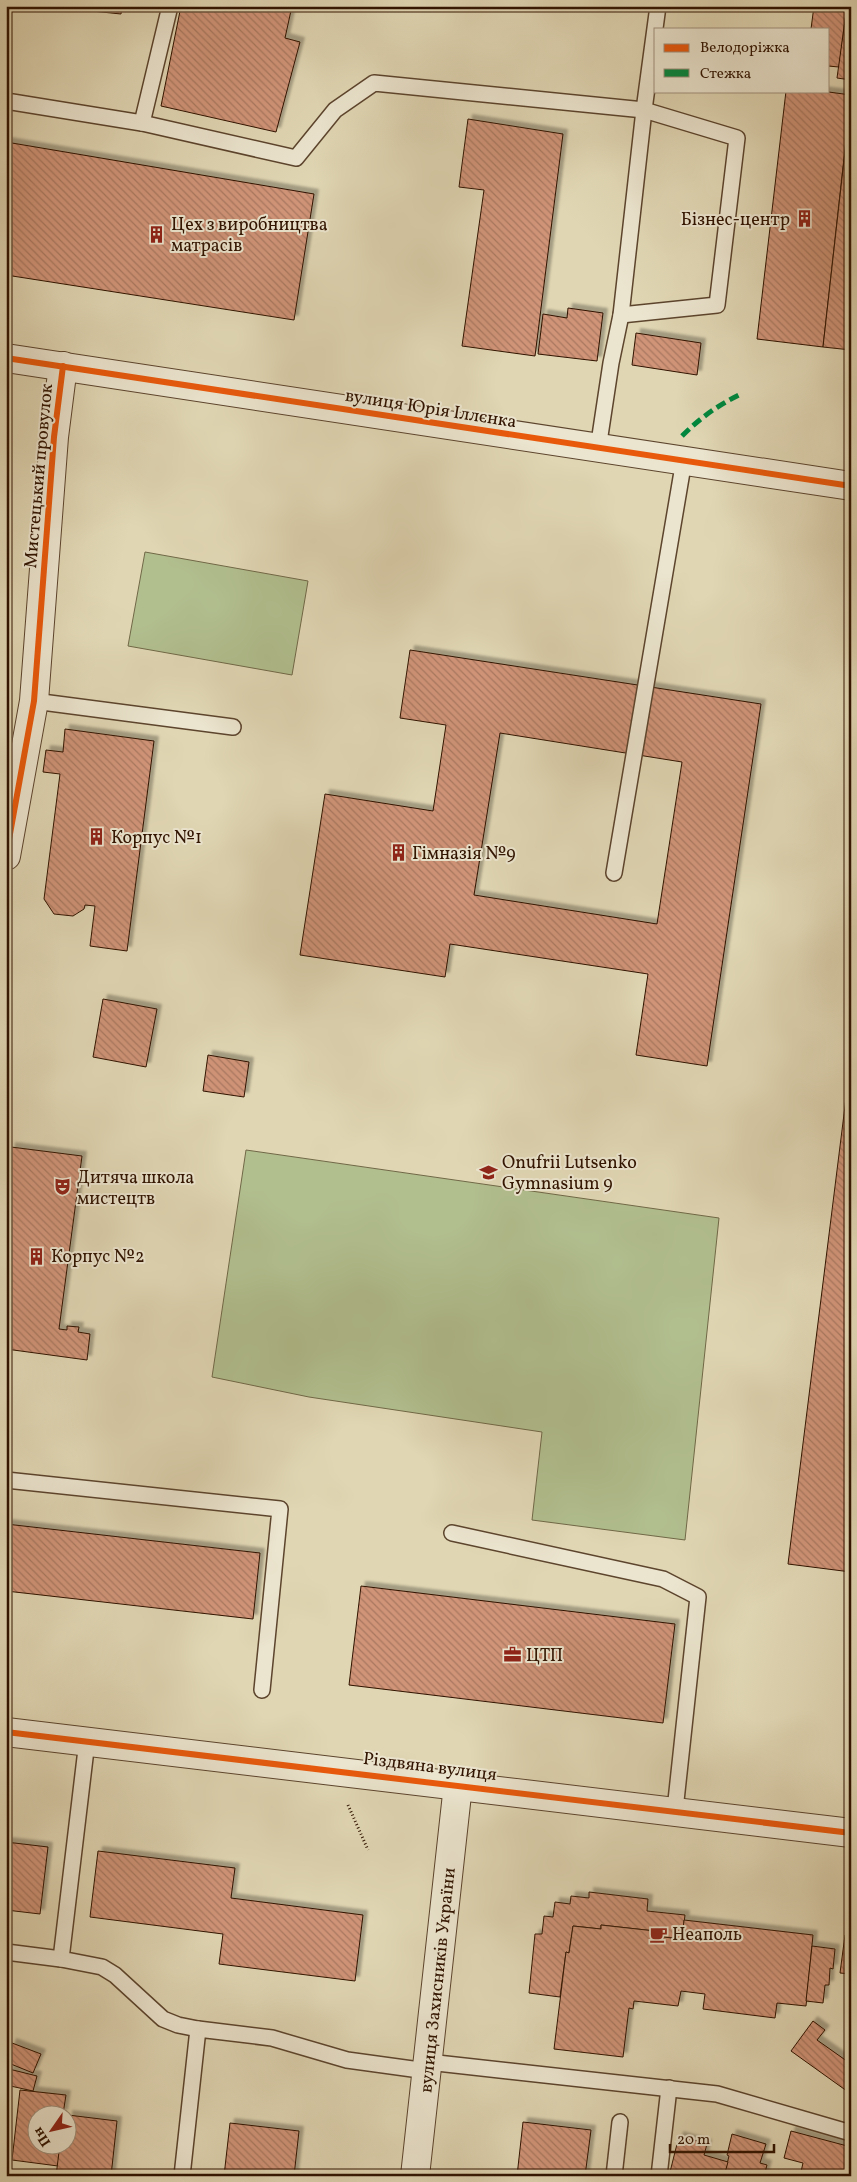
<svg xmlns="http://www.w3.org/2000/svg" width="857" height="2182" viewBox="0 0 857 2182" font-family="Vollkorn,serif">
<defs>
<pattern id="building-back-hatch" width="6" height="6" patternUnits="userSpaceOnUse" patternTransform="scale(1.25)"><rect width="6" height="6" fill="#d09478"/><path d="M-1 5l2 2M0 0l6 6M5-1l2 2" fill="none" stroke="#a97860"/></pattern>
<filter id="shadow"><feDropShadow dx="4.5" dy="-4.5" stdDeviation="1" flood-color="#0004"/></filter>
</defs>
<rect width="100%" height="100%" fill="#e0d6b3"/>
<filter id="stains"><feTurbulence type="fractalNoise" baseFrequency=".004" numOctaves="4"/><feColorMatrix values="0 0 0 0 .2 0 0 0 0 .09 0 0 0 0 .02 0 0 0 .5 -.17"/></filter>
<radialGradient id="worn" r=".72"><stop offset=".6" stop-color="#630" stop-opacity="0"/><stop offset="1" stop-color="#630" stop-opacity=".3"/></radialGradient>
<!-- pitch -->
<g fill="#b1be8e" stroke="#706847">
<polygon points="145,552 308,581 292,675 128,646"/>
<polygon points="246,1150 719,1218 685,1540 532,1520 542,1432 309,1397 212,1377"/>
</g>
<!-- building -->
<g fill="url(#building-back-hatch)" stroke="#301300" fill-rule="evenodd" filter="url(#shadow)">
<polygon points="43,6 122,6 121,14"/>
<polygon points="181,6 292,6 285,38 300,42 276,132 161,106"/>
<polygon points="814,6 847,6 839,67 828,66 828,29 811,29"/>
<polygon points="847,6 851,6 851,80 837,78"/>
<polygon points="786,91 821,91 851,95 823,347 757,339"/>
<polygon points="851,98 851,350 823,347"/>
<polygon points="468,119 563,134 535,356 462,346 484,190 459,187"/>
<polygon points="6,142 314,194 294,320 6,275"/>
<polygon points="568,308 603,313 597,361 538,354 543,314 567,318"/>
<polygon points="636,333 701,343 697,375 632,365"/>
<path d="M410,650L761,704L707,1066L636,1055L648,974L450,944L445,977L300,955L325,794L433,811L446,725L400,718ZM500,733L682,762L657,924L474,895Z"/>
<polygon points="65,729 154,741 127,951 90,946 95,906 85,905 84,909 73,916 54,914 44,899 60,774 43,772 46,750 63,752"/>
<polygon points="103,999 157,1009 146,1067 93,1057"/>
<polygon points="208,1055 249,1062 244,1097 203,1091"/>
<polygon points="848,1082 851,1082 851,1572 788,1564"/>
<polygon points="11,1147 82,1156 59,1329 67,1330 67,1326 79,1327 78,1332 90,1334 87,1360 6,1349 6,1185"/>
<polygon points="6,1524 260,1553 253,1619 6,1591"/>
<polygon points="361,1586 675,1624 663,1723 349,1685"/>
<polygon points="6,1842 48,1847 40,1914 6,1910"/>
<polygon points="98,1851 235,1868 231,1898 363,1915 355,1981 219,1964 223,1934 90,1917"/>
<polygon points="589,1892 648,1899 647,1911 685,1915 682,1939 663,1937 664,1932 601,1925 601,1929 573,1926 569,1953 566,1952 560,1997 529,1993 535,1934 542,1934 544,1916 553,1917 555,1902 570,1904 571,1896 589,1898"/>
<polygon points="684,1920 813,1935 806,2006 777,2003 775,2018 703,2009 705,1994 681,1991 678,2006 634,2001 633,2009 629,2008 623,2057 554,2049 566,1952 569,1953 573,1926 601,1929 601,1925 664,1932 663,1937 682,1939"/>
<polygon points="845,1935 851,1936 851,1974 840,1973"/>
<polygon points="812,1946 835,1949 833,1969 830,1968 829,1985 825,1985 823,2003 806,2001"/>
<polygon points="813,2021 825,2030 817,2040 851,2064 851,2094 791,2051"/>
<polygon points="12,2043 41,2054 33,2073 6,2062"/>
<polygon points="9,2069 37,2076 33,2091 6,2085"/>
<polygon points="20,2090 66,2095 63,2114 38,2114 38,2144 60,2144 58,2166 12,2160"/>
<polygon points="68,2115 117,2121 111,2176 56,2176 60,2144 68,2144"/>
<polygon points="523,2122 591,2130 585,2176 517,2176"/>
<polygon points="230,2123 299,2131 294,2176 224,2176"/>
<polygon points="791,2131 851,2147 851,2176 800,2176 803,2163 784,2158"/>
<polygon points="732,2134 766,2144 760,2163 767,2165 764,2176 724,2176 729,2156 727,2155"/>
<polygon points="679,2136 707,2144 704,2155 728,2162 724,2176 669,2176"/>
</g>
<g fill="none" stroke-linecap="round" stroke-linejoin="round">
<defs>
<g id="service">
<polyline points="6,101 142,123 296,158 335,110 374,83 644,110 737,138 717,305 621,315"/>
<polyline points="142,123 170,6"/>
<polyline points="598,449 611,363 621,315 644,110 658,6"/>
<polyline points="34,701 233,727"/>
<polyline points="614,873 684,460"/>
<polyline points="6,1480 280,1509 262,1690"/>
<polyline points="452,1533 663,1579 698,1597 675,1810"/>
<polyline points="87,1741 61,1959 102,1967 115,1975 163,2019 178,2025 198,2029"/>
<polyline points="6,1952 61,1959"/>
<polyline points="428,2062 717,2094 851,2133"/>
<polyline points="182,2176 198,2029 272,2038 347,2060 427,2071"/>
<polyline points="614,2176 620,2122"/>
<polyline points="659,2176 669,2088"/>
</g>
<g id="minor">
<polyline points="6,856 34,701 54,437 63,366"/>
<polyline points="6,1732 851,1833"/>
<polyline points="415,2176 458,1785"/>
</g>
<polyline id="tertiary" points="6,358 851,486"/>
</defs>
<!-- service casing -->
<use href="#service" stroke="#5c442d" stroke-width="18"/>
<!-- minor casing -->
<use href="#minor" stroke="#5c442d" stroke-width="30"/>
<!-- tertiary casing -->
<use href="#tertiary" stroke="#5c442d" stroke-width="30"/>
<!-- path -->
<polyline stroke="#301300" stroke-width="3" stroke-dasharray="1 2.5" stroke-linecap="butt" points="348,1805 368,1850"/>
<!-- service -->
<use href="#service" stroke="#ebe4ce" stroke-width="15"/>
<!-- minor -->
<use href="#minor" stroke="#ebe4ce" stroke-width="28"/>
<!-- tertiary -->
<use href="#tertiary" stroke="#ebe4ce" stroke-width="28"/>
<!-- quiet -->
<path stroke="#00873e" stroke-width="5" stroke-dasharray="10 5" stroke-linecap="butt" d="M682,436C700,418 718,405 741,394"/>
<defs>
<g id="cycleway">
<polyline points="6,358 851,486"/>
<polyline points="6,856 34,701 54,437 63,366"/>
<polyline points="6,1732 851,1833"/>
</g>
</defs>
<!-- cycleway casing -->
<use href="#cycleway" stroke="#ebe4ce" stroke-width="9"/>
<!-- cycleway -->
<use href="#cycleway" stroke="#e8590c" stroke-width="6"/>
</g>
<!-- icons -->
<defs>
<symbol id="building-bare" viewBox="-9 -9 18 18"><path d="M-4-6H4V6H1V3H-1V6H-4ZM-2.5-4.3h1.7v1.8h-1.7ZM.8-4.3h1.7v1.8H.8ZM-2.5-1h1.7V.8h-1.7ZM.8-1h1.7V.8H.8Z" fill="#8f2418" stroke="#ebe4ce" stroke-width="2.5" paint-order="stroke"/></symbol>
<symbol id="school-bare" viewBox="-9 -9 18 18"><path d="M0-5L7-2L0 1L-7-2ZM-4 1L0 2.5L4 1V4Q0 6-4 4Z" fill="#8f2418" stroke="#ebe4ce" stroke-width="2.5" paint-order="stroke"/></symbol>
<symbol id="theatre-bare" viewBox="-9 -9 18 18"><path d="M-5-5.5Q0-4 5-5.5V0Q5 5 0 6Q-5 5-5 0ZM-3.3-2.5H-1v1.5H-3.3ZM1-2.5H3.3v1.5H1ZM-2.8 1Q0 5.5 2.8 1Z" fill="#8f2418" stroke="#ebe4ce" stroke-width="2.5" paint-order="stroke"/></symbol>
<symbol id="office-bare" viewBox="-9 -9 18 18"><path d="M-6-3h4V-5.5h4V-3h4V5H-6ZM-1-4.5V-3h2v-1.5ZM-6 0V1H6V0Z" fill="#8f2418" stroke="#ebe4ce" stroke-width="2.5" paint-order="stroke"/></symbol>
<symbol id="cafe-bare" viewBox="-9 -9 18 18"><path d="M-5.5-4.5H6V0H3Q3 3.5 0 3.5H-2.5Q-5.5 3.5-5.5 0ZM3-3.2v2h1.7v-2ZM-6 4.5H4V6H-6Z" fill="#8f2418" stroke="#ebe4ce" stroke-width="2.5" paint-order="stroke"/></symbol>
</defs>
<g fill-rule="evenodd">
<use href="#building-bare" x="792" y="206" width="25" height="25"/>
<use href="#building-bare" x="144" y="222" width="25" height="25"/>
<use href="#building-bare" x="84" y="824" width="25" height="25"/>
<use href="#building-bare" x="386" y="840" width="25" height="25"/>
<use href="#school-bare" x="476" y="1160" width="25" height="25"/>
<use href="#theatre-bare" x="50" y="1174" width="25" height="25"/>
<use href="#building-bare" x="24" y="1244" width="25" height="25"/>
<use href="#office-bare" x="500" y="1642" width="25" height="25"/>
<use href="#cafe-bare" x="646" y="1922" width="25" height="25"/>
</g>
<g text-anchor="middle" stroke-width="4" stroke-linejoin="round" paint-order="stroke">
<!-- poi labels -->
<g font-size="18" fill="#301300" stroke="#ebe4ce" text-anchor="start">
<text x="790" y="225" text-anchor="end">Бізнес-центр</text>
<text x="171" y="230">Цех з виробництва<tspan x="171" dy="21">матрасів</tspan></text>
<text x="111" y="843">Корпус №1</text>
<text x="412" y="859">Гімназія №9</text>
<text x="502" y="1168">Onufrii Lutsenko<tspan x="502" dy="21">Gymnasium 9</tspan></text>
<text x="77" y="1183">Дитяча школа<tspan x="77" dy="21">мистецтв</tspan></text>
<text x="51" y="1262">Корпус №2</text>
<text x="526" y="1661">ЦТП</text>
<text x="672" y="1940">Неаполь</text>
</g>
<!-- street labels -->
<g font-size="18" fill="#301300" stroke="#ebe4ce">
<text transform="translate(431 408) rotate(9)" y="6">вулиця Юрія Іллєнка</text>
<text transform="translate(38 476) rotate(-85)" y="6">Мистецький провулок</text>
<text transform="translate(430 1766) rotate(7)" y="6">Різдвяна вулиця</text>
<text transform="translate(437 1980) rotate(-84)" y="6">вулиця Захисників України</text>
</g>
</g>
<!-- margin -->
<rect width="857" height="2182" fill="none" stroke="#e0d6b3" stroke-width="25"/>
<rect x="8" y="8" width="842" height="2167" fill="none" stroke="#301300" stroke-width="2.5"/>
<rect x="12" y="12" width="832" height="2157" fill="none" stroke="#301300"/>
<!-- legend -->
<rect x="654" y="28" width="175" height="65" fill="#ebe4ce" stroke="#a0907c"/>
<rect x="664" y="44" width="25" height="8" fill="#e8590c" stroke="#a0907c"/>
<text x="700" y="52" font-size="15" fill="#301300">Велодоріжка</text>
<rect x="664" y="69" width="25" height="8" fill="#00873e" stroke="#a0907c"/>
<text x="700" y="78" font-size="15" fill="#301300">Стежка</text>
<!-- north arrow -->
<g transform="translate(52 2130) rotate(236)"><circle r="24" fill="#ebe4ce" stroke="#a0907c"/>
<path d="M0-4L9 19L0 12L-9 19Z" fill="#8f2418"/>
<text y="-8" font-size="14" font-weight="bold" text-anchor="middle" fill="#301300">Пн</text>
</g>
<!-- scale -->
<path d="M670 2144v8h104v-8" fill="none" stroke="#301300" stroke-width="2.5"/>
<text x="677" y="2144" font-size="15" fill="#301300" stroke="#ebe4ce" stroke-width="4" paint-order="stroke">20 m</text>
<rect width="100%" height="100%" filter="url(#stains)"/>
<rect width="100%" height="100%" fill="url(#worn)"/>
</svg>
